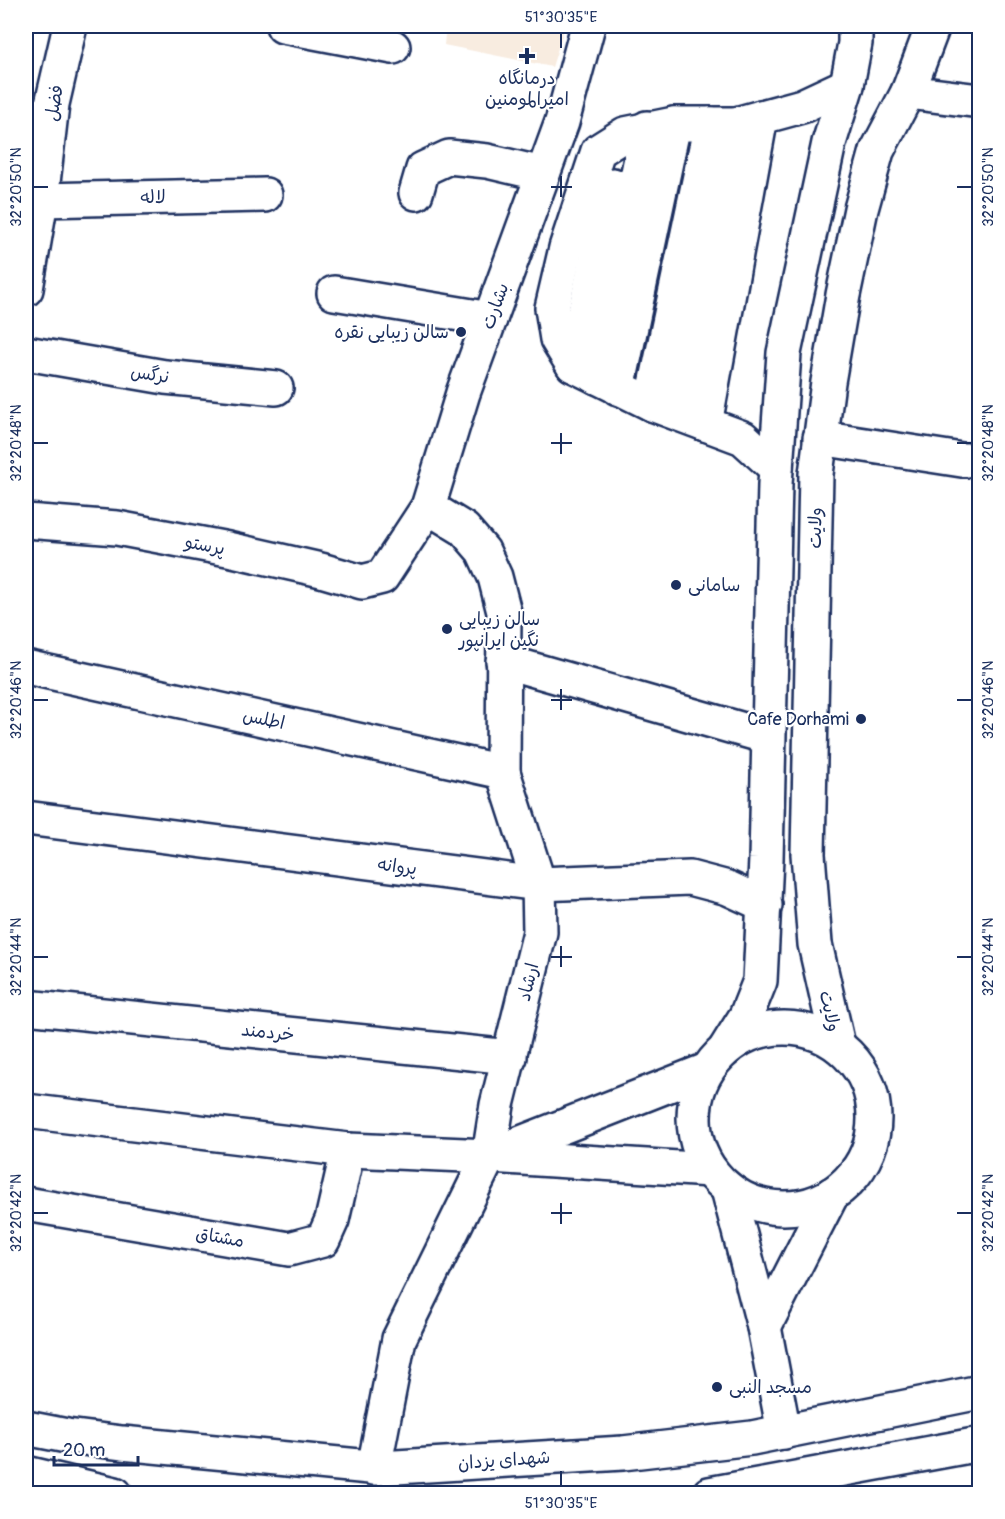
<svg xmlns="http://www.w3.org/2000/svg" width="1005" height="1519" viewBox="0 0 1005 1519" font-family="Pangolin,'Playpen Sans Arabic',sans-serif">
<rect width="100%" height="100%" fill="#fff"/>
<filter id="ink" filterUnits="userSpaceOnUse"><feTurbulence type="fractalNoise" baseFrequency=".0167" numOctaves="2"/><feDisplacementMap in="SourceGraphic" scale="12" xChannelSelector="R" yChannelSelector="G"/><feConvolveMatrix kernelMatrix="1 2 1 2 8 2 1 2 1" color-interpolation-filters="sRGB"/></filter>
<g filter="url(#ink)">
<!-- built -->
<polygon fill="#f8ece0" points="446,26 565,26 552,67 444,45"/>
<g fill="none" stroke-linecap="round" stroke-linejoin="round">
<defs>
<g id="minor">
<polyline points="283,26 393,47"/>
<polyline points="908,92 980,101"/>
<polyline points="416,193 423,169 449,157 487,161 543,174"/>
<polyline points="41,200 265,195"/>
<polyline points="26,289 41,200 52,104 70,26"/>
<polyline points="334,293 490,319"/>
<polyline points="26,353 165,377 276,388"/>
<polyline points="573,365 613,185"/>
<polyline points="597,377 647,128"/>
<polyline points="618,388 674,124"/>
<polyline points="652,404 711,124"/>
<polyline points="680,414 736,124"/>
<polyline points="705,424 761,117"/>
<polyline points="820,438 962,460 980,460"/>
<polyline points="776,468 743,438 652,404 573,365 557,339 552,308 566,248 598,151 625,134 674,124 736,124 802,106 847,85"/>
<polyline points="26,521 117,528 228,549 321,570 362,582 382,577 428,507 463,393 562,122 588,26"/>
<polyline points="503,661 768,737"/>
<polyline points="26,667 503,772"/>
<polyline points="26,818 539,884 690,878 728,888 765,905"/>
<polyline points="26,1007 510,1057"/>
<circle cx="784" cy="1118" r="90"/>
<polyline points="838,1045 815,944 808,854 816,474 828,382 843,295 861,209 877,151 908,92 933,26"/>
<polyline points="726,1048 746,1016 760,981 766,859 775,484 784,353 829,143 847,85 855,43 855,26"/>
<polyline points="26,1111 348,1150 489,1156 710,1170"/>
<polyline points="496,1153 707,1070"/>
<polyline points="728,1189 764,1327 832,1194"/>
<polyline points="26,1204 289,1249 323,1240 332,1220 348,1150"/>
<polyline points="764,1327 784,1432"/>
<polyline points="374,1468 399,1339 489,1156 497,1105 540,932 539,884 503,772 504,612 495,577 483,551 464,529 428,507"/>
</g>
<g id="major">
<polyline points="26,1428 67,1436 122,1443 380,1468 623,1453 752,1438 980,1392"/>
<polyline points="26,1473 115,1494"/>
<polyline points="709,1494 980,1444"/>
</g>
</defs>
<!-- minor casing -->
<use href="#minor" stroke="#1b2f5e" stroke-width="38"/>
<!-- major casing -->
<use href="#major" stroke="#1b2f5e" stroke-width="38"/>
<!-- minor -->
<use href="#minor" stroke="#fff" stroke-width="33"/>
<!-- major -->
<use href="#major" stroke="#fff" stroke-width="33"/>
</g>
</g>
<!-- ticks -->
<path fill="none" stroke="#1b2f5e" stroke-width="2" d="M561,33V48M561,176V197M33,187H48M551,187H572M957,187H972M561,433V454M33,443H48M551,443H572M957,443H972M561,689V710M33,700H48M551,700H572M957,700H972M561,946V967M33,957H48M551,957H572M957,957H972M561,1203V1224M33,1213H48M551,1213H572M957,1213H972M561,1471V1486"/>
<!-- markers -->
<g fill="#1b2f5e" stroke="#fff" stroke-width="2">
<path d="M524 47h6v6h6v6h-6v6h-6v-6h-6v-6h6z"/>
<circle cx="461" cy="332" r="6"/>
<circle cx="676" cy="585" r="6"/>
<circle cx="447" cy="629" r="6"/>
<circle cx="861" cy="719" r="6"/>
<circle cx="717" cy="1387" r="6"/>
</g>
<g text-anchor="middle" stroke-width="4.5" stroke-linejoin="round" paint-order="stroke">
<!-- poi labels -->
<g font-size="18" fill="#1b2f5e" stroke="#fff" text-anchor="start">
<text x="527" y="84" text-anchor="middle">درمانگاه<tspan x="527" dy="21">امیرالمومنین</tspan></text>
<text x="449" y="338" text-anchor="end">سالن زیبایی نقره</text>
<text x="688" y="591">سامانی</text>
<text x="459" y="625">سالن زیبایی<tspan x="459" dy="21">نگین ایرانپور</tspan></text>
<text x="849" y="725" text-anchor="end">Cafe Dorhami</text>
<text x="729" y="1393">مسجد النبی</text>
</g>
<!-- street labels -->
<g font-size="18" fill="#1b2f5e" stroke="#fff">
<text transform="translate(54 103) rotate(-80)" y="6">فضل</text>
<text transform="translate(153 197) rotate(-1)" y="6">لاله</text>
<text transform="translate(495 306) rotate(-70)" y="6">بشارت</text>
<text transform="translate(150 374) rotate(9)" y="6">نرگس</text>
<text transform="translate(815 528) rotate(-89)" y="6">ولایت</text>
<text transform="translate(205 545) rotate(11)" y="6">پرستو</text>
<text transform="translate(264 719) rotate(12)" y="6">اطلس</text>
<text transform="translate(397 866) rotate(7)" y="6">پروانه</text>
<text transform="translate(528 982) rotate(-76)" y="6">ارشاد</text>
<text transform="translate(830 1011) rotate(77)" y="6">ولایت</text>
<text transform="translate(268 1032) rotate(6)" y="6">خردمند</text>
<text transform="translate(220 1237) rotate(10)" y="6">مشتاق</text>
<text transform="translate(504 1460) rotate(-4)" y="6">شهدای یزدان</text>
</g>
</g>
<!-- margin -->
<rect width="1005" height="1519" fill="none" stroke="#fff" stroke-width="66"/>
<!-- scale -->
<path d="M54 1456v9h84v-9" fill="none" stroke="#1b2f5e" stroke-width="3"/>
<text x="63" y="1456" font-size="18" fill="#1b2f5e" stroke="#ffffff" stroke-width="4.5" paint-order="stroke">20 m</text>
<rect x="33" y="33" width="939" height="1453" fill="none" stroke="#1b2f5e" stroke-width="2"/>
<g font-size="15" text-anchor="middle" fill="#1b2f5e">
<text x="561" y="22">51°30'35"E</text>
<text transform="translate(16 187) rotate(-90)" y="5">32°20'50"N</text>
<text transform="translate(988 187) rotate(-90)" y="5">32°20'50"N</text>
<text transform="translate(16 443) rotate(-90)" y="5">32°20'48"N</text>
<text transform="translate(988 443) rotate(-90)" y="5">32°20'48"N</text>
<text transform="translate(16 700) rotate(-90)" y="5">32°20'46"N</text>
<text transform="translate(988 700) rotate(-90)" y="5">32°20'46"N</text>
<text transform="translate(16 957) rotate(-90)" y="5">32°20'44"N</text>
<text transform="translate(988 957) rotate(-90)" y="5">32°20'44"N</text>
<text transform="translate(16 1213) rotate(-90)" y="5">32°20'42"N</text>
<text transform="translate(988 1213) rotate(-90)" y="5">32°20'42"N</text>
<text x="561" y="1508">51°30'35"E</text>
</g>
</svg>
